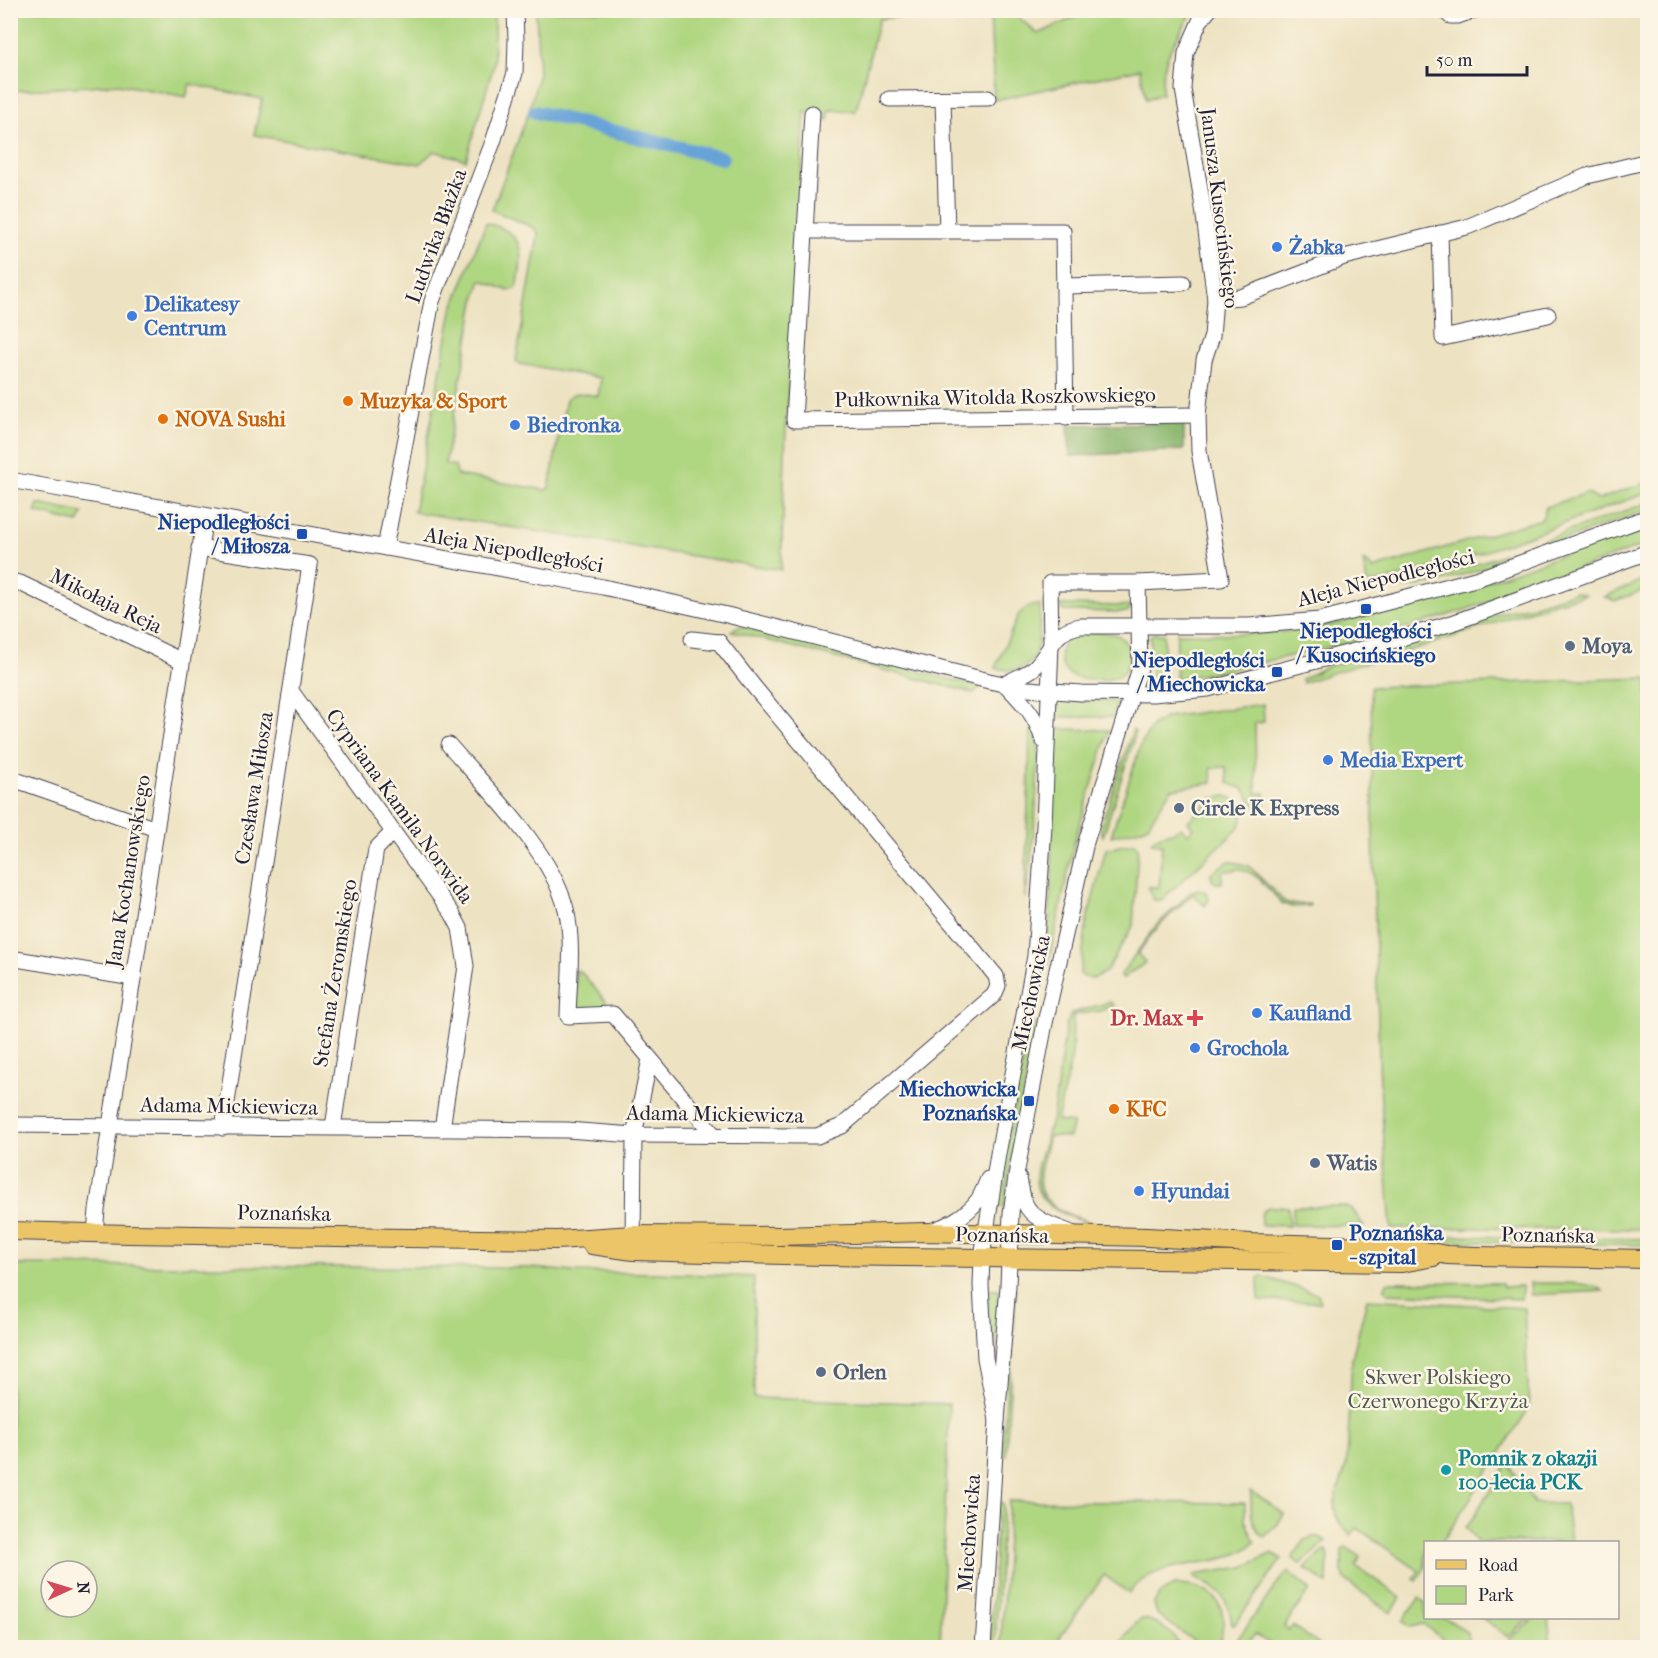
<svg xmlns="http://www.w3.org/2000/svg" width="1658" height="1658" viewBox="0 0 1658 1658" font-family="'IM FELL French Canon',serif">
<rect width="100%" height="100%" fill="#fcf5e5"/>
<filter id="ink" filterUnits="userSpaceOnUse"><feTurbulence type="fractalNoise" baseFrequency=".0167" numOctaves="2"/><feDisplacementMap in="SourceGraphic" scale="12" xChannelSelector="R" yChannelSelector="G"/><feConvolveMatrix kernelMatrix="1 2 1 2 8 2 1 2 1" color-interpolation-filters="sRGB"/></filter>
<filter id="wash" filterUnits="userSpaceOnUse"><feTurbulence type="fractalNoise" baseFrequency=".008" numOctaves="4" result="noise"/><feDisplacementMap in="SourceGraphic" scale="24" xChannelSelector="R" yChannelSelector="G"/><feGaussianBlur stdDeviation="1.35" result="paint"/><feColorMatrix in="noise" values="0 0 0 0 0 0 0 0 0 0 0 0 0 0 0 0 0 1.4 0 .05"/><feComposite in="paint" operator="in"/></filter>
<g filter="url(#wash)">
<rect width="100%" height="100%" fill="#ede2c1"/>
<!-- green -->
<g fill="#afd680" stroke="#687c5e" stroke-width="1.5" fill-rule="evenodd">
<polygon points="11,10 494,11 494,64 466,160 434,151 420,164 254,135 262,99 190,84 186,97 118,84 11,91"/>
<path d="M536,11H959L879,19L856,111L829,110L828,120L818,119L805,111L786,427L781,570L414,512L452,310L486,223C525,232 523,251 518,284L515,289L509,291L481,280L476,296L445,464L455,466L457,475L546,490L549,488L566,400C574,389 587,395 598,396L601,378L520,364L516,361L538,236L537,231L532,227L492,210L529,111L539,73Z"/>
<path d="M990,11H1011L1038,34L1089,11H1193C1175,42 1161,56 1162,94L1146,99L1140,69L994,100Z"/>
<path d="M1647,482V493C1556,525 1465,563 1370,584L1367,582L1363,561L1370,565L1372,569L1542,519L1546,507L1587,493L1598,500Z"/>
<polygon points="1647,503 1647,510 1491,566 1436,583 1398,588 1491,559"/>
<polygon points="38,504 83,513 78,523 35,512"/>
<polygon points="1647,525 1647,544 1465,610 1383,635 1214,673 1176,678 1177,633 1246,634 1282,632 1335,624 1462,590"/>
<polygon points="1647,578 1647,589 1615,601 1604,597"/>
<path d="M1575,592L1585,595C1536,606 1488,626 1440,641C1394,656 1348,666 1303,683L1302,679L1326,667L1401,646L1500,613L1532,606Z"/>
<path d="M1040,605C1039,638 1043,680 995,668L1019,614L1029,606Z"/>
<polygon points="1059,605 1131,606 1131,608 1127,612 1064,611"/>
<polygon points="737,627 743,627 981,687 973,693 731,631"/>
<path d="M1082,633C1093,633 1109,630 1119,636C1134,645 1133,672 1115,678C1105,681 1079,681 1069,674C1058,666 1057,646 1069,638C1072,635 1078,634 1082,633Z"/>
<polygon points="1154,634 1164,634 1164,679 1153,679 1151,676 1150,636"/>
<polygon points="1647,678 1647,1229 1391,1228 1380,1087 1374,888 1371,687"/>
<polygon points="1060,700 1114,701 1117,704 1113,717 1056,717 1057,702"/>
<polygon points="1263,704 1264,722 1255,723 1256,793 1265,793 1265,802 1263,805 1255,806 1244,789 1228,783 1226,767 1211,768 1212,783 1171,789 1148,825 1140,829 1111,836 1141,744 1153,725 1167,717"/>
<path d="M1035,729C1040,747 1038,766 1037,785C1035,824 1032,860 1025,898L1030,736L1031,731Z"/>
<polygon points="1055,729 1109,730 1075,839 1048,966 1046,965 1052,869 1050,816"/>
<polygon points="1133,730 1135,732 1135,735 1103,836 1100,829"/>
<path d="M1226,796C1241,800 1246,814 1239,828L1161,900H1153L1148,887H1159L1162,844L1151,843C1157,832 1172,835 1181,827L1188,834L1193,828L1188,821L1212,799Z"/>
<polygon points="1135,843 1138,848 1133,926 1106,972 1094,978 1084,977 1080,974 1087,920 1106,849"/>
<polygon points="1229,861 1249,866 1284,901 1290,904 1310,904 1310,906 1291,907 1282,903 1258,878 1249,872 1240,869 1222,872 1222,883 1216,883 1212,880 1211,873"/>
<path d="M1198,889C1205,890 1208,893 1209,900L1205,906L1193,894C1172,913 1152,930 1138,954L1145,962C1140,969 1130,970 1123,979L1120,976L1155,927L1191,892Z"/>
<polygon points="576,970 581,972 607,1003 607,1007 581,1010 576,1007"/>
<path d="M1110,1002L1114,1005L1101,1011L1073,1015L1072,1055L1057,1121L1073,1123L1069,1137L1049,1136C1046,1150 1037,1174 1040,1187C1044,1208 1076,1218 1093,1223C1081,1222 1072,1218 1062,1213C1017,1192 1043,1158 1050,1123L1052,1122L1066,1025L1072,1013Z"/>
<polygon points="1030,1023 1037,1025 1016,1127 1004,1207 997,1206 1004,1159"/>
<polygon points="1342,1206 1352,1209 1364,1226 1292,1225 1293,1207"/>
<path d="M1269,1207H1288L1289,1226L1261,1225C1261,1217 1260,1210 1269,1207Z"/>
<polygon points="1395,1235 1647,1239 1648,1245 1435,1241"/>
<path d="M11,1265L532,1268L574,1272L659,1273L754,1277V1398L949,1404L940,1647H11ZM51,1571H87V1607H51Z"/>
<polygon points="1261,1276 1318,1294 1321,1302 1259,1301 1258,1279"/>
<polygon points="1391,1282 1502,1283 1503,1287 1522,1286 1521,1299 1388,1293 1384,1289 1387,1283"/>
<path d="M1530,1283C1547,1284 1591,1280 1603,1291L1531,1295Z"/>
<polygon points="1014,1289 1016,1289 1006,1455 1002,1455"/>
<polygon points="987,1290 999,1290 994,1365 991,1365"/>
<path d="M1367,1299L1524,1308L1529,1406L1526,1413L1442,1542H1426L1425,1567L1417,1581L1414,1579L1419,1571L1357,1528L1351,1535C1321,1510 1340,1493 1347,1462L1352,1358Z"/>
<polygon points="1508,1463 1534,1503 1566,1504 1571,1542 1478,1542 1466,1528"/>
<path d="M1251,1491L1284,1514L1277,1525L1264,1537C1249,1525 1251,1509 1251,1491Z"/>
<polygon points="998,1499 1003,1505 995,1647 990,1648"/>
<path d="M1009,1501L1245,1503V1520L1255,1542C1222,1574 1160,1552 1129,1593L1104,1575L1053,1647H1001Z"/>
<polygon points="1312,1537 1319,1537 1327,1541 1300,1564 1292,1558 1305,1540"/>
<polygon points="1346,1547 1361,1557 1356,1566 1401,1598 1391,1613 1345,1580 1342,1571 1342,1550"/>
<polygon points="1326,1550 1328,1557 1327,1584 1305,1568"/>
<path d="M1272,1553L1282,1559L1234,1625L1232,1624C1230,1599 1216,1586 1194,1578V1575L1244,1567Z"/>
<polygon points="1289,1572 1310,1590 1284,1626 1289,1630 1293,1626 1322,1647 1274,1647 1255,1634 1245,1647 1232,1647 1282,1577"/>
<path d="M1175,1585C1203,1584 1228,1598 1222,1630C1221,1637 1220,1642 1215,1647H1202L1157,1614L1154,1603C1158,1593 1166,1590 1175,1585Z"/>
<polygon points="1419,1598 1425,1603 1426,1618 1446,1618 1466,1632 1469,1638 1468,1647 1439,1647 1436,1645 1448,1643 1423,1624 1410,1627 1403,1621"/>
<polygon points="1482,1618 1530,1618 1508,1637"/>
<polygon points="1535,1618 1549,1618 1550,1644 1596,1642 1623,1644 1624,1647 1518,1648 1511,1643 1508,1646 1506,1645 1511,1638"/>
<path d="M1141,1619C1156,1619 1174,1633 1180,1647H1118L1136,1623Z"/>
</g>
<!-- forest -->
<polygon fill="#8bb76e" stroke="#566c54" stroke-width="1.5" points="1184,423 1184,450 1070,456 1068,425"/>
<g fill="none" stroke-linecap="round" stroke-linejoin="round">
<!-- canal -->
<polyline stroke="#68a3d8" stroke-width="14" points="535,112 722,158"/>
</g>
</g>
<g filter="url(#ink)">
<g fill="none" stroke-linecap="round" stroke-linejoin="round">
<defs>
<g id="minor">
<polyline points="1444,10 1450,16 1458,16 1475,10"/>
<polyline points="889,99 988,98"/>
<polyline points="943,99 947,231"/>
<polyline points="812,113 794,420 1198,415"/>
<polyline points="805,231 1063,231 1066,418"/>
<polyline points="1440,233 1443,338 1548,315"/>
<polyline points="1064,286 1183,283"/>
<polyline points="1215,299 1241,297 1344,257 1467,227 1587,176 1648,161"/>
<polyline points="10,480 603,587 727,615 989,681 1028,689 1081,693 1153,694 1208,689 1378,645 1452,623 1648,552"/>
<polyline points="199,548 310,565 223,1128"/>
<polyline points="385,548 432,301 493,142 515,73 516,40 515,10"/>
<polyline points="10,581 20,583 182,661"/>
<polyline points="692,639 719,642"/>
<path d="M1005,684C1013,679 1029,673 1035,667C1052,650 1052,631 1080,626H1249L1320,620L1479,578L1648,517"/>
<path d="M1005,684C1023,703 1035,714 1043,740"/>
<polyline points="291,691 452,913 460,928 466,966 442,1129"/>
<path d="M449,745C489,791 551,851 566,909C574,943 569,981 568,1016L613,1014L714,1135"/>
<polyline points="10,778 156,829"/>
<polyline points="10,958 133,978"/>
<polyline points="10,1125 567,1130 634,1135 817,1136 842,1126 994,995 998,986 996,976 755,688 719,642"/>
<polyline points="333,1127 376,849 393,832"/>
<path d="M1019,1179C1021,1187 1022,1196 1025,1203C1032,1221 1058,1227 1074,1234"/>
<path d="M931,1231C947,1226 967,1215 978,1200C982,1194 985,1186 988,1179"/>
<polyline points="95,1233 97,1210 205,516"/>
<polyline points="633,1247 634,1135 650,1059"/>
<polyline points="997,1420 985,1358 981,1285 982,1257 998,1154 1035,956 1044,826 1051,644 1050,583 1138,583 1221,579 1199,451 1198,415 1204,360 1212,336 1215,299 1202,201 1183,89 1186,53 1200,21 1209,10"/>
<polyline points="983,1648 997,1420 1008,1286 1011,1213 1017,1170 1045,1023 1086,842 1140,668 1138,583"/>
</g>
<g id="major">
<polyline points="10,1231 129,1234 557,1240 633,1235 779,1236 925,1232 1010,1234 1147,1237 1251,1243 1376,1246 1404,1247 1447,1255 1476,1256 1648,1259"/>
<polyline points="592,1245 633,1251 822,1256 1402,1263 1434,1257"/>
</g>
</defs>
<!-- minor casing -->
<use href="#minor" stroke="#403f4f" stroke-width="17"/>
<!-- major casing -->
<use href="#major" stroke="#403f4f" stroke-width="20"/>
<!-- minor -->
<use href="#minor" stroke="#fff" stroke-width="15"/>
<!-- major -->
<use href="#major" stroke="#edc569" stroke-width="18"/>
</g>
</g>
<!-- markers -->
<g fill="#3f7fe0" stroke="#fcf5e5" stroke-width="2">
<circle cx="1277" cy="247" r="6"/>
<circle cx="132" cy="316" r="6"/>
<circle cx="515" cy="425" r="6"/>
<circle cx="1328" cy="760" r="6"/>
<circle cx="1257" cy="1013" r="6"/>
<circle cx="1195" cy="1048" r="6"/>
<circle cx="1139" cy="1191" r="6"/>
</g>
<g fill="#e8710a" stroke="#fcf5e5" stroke-width="2">
<circle cx="348" cy="401" r="6"/>
<circle cx="163" cy="419" r="6"/>
<circle cx="1114" cy="1109" r="6"/>
</g>
<g fill="#1a4fb4" stroke="#fcf5e5" stroke-width="2">
<rect x="296" y="528" width="12" height="12" rx="3"/>
<rect x="1360" y="603" width="12" height="12" rx="3"/>
<rect x="1271" y="666" width="12" height="12" rx="3"/>
<rect x="1023" y="1095" width="12" height="12" rx="3"/>
<rect x="1331" y="1239" width="12" height="12" rx="3"/>
</g>
<g fill="#5c6f8a" stroke="#fcf5e5" stroke-width="2">
<circle cx="1570" cy="646" r="6"/>
<circle cx="1179" cy="808" r="6"/>
<circle cx="1315" cy="1163" r="6"/>
<circle cx="821" cy="1372" r="6"/>
</g>
<path fill="#e0444e" stroke="#fcf5e5" stroke-width="2" d="M1192 1009h6v6h6v6h-6v6h-6v-6h-6v-6h6z"/>
<circle fill="#0f9aa8" stroke="#fcf5e5" stroke-width="2" cx="1446" cy="1470" r="6"/>
<g text-anchor="middle" stroke-width="5" stroke-linejoin="round" paint-order="stroke">
<!-- street labels -->
<g font-size="21" fill="#22223b" stroke="#fcf5e5">
<text transform="translate(1220 208) rotate(83)" y="7">Janusza Kusocińskiego</text>
<text transform="translate(436 236) rotate(-70)" y="7">Ludwika Błażka</text>
<text transform="translate(995 397) rotate(-1)" y="7">Pułkownika Witolda Roszkowskiego</text>
<text transform="translate(514 550) rotate(10)" y="7">Aleja Niepodległości</text>
<text transform="translate(1386 578) rotate(-14)" y="7">Aleja Niepodległości</text>
<text transform="translate(106 601) rotate(26)" y="7">Mikołaja Reja</text>
<text transform="translate(254 788) rotate(-81)" y="7">Czesława Miłosza</text>
<text transform="translate(400 806) rotate(54)" y="7">Cypriana Kamila Norwida</text>
<text transform="translate(128 871) rotate(-81)" y="7">Jana Kochanowskiego</text>
<text transform="translate(335 973) rotate(-81)" y="7">Stefana Żeromskiego</text>
<text transform="translate(1031 993) rotate(-78)" y="7">Miechowicka</text>
<text transform="translate(229 1106) rotate(1)" y="7">Adama Mickiewicza</text>
<text transform="translate(715 1114) rotate(1)" y="7">Adama Mickiewicza</text>
<text transform="translate(284 1213) rotate(1)" y="7">Poznańska</text>
<text transform="translate(1002 1235) rotate(1)" y="7">Poznańska</text>
<text transform="translate(1548 1235) rotate(1)" y="7">Poznańska</text>
<text transform="translate(969 1533) rotate(-86)" y="7">Miechowicka</text>
</g>
<!-- shop labels -->
<g font-size="21" font-weight="bold" fill="#366cbe" stroke="#fcf5e5" text-anchor="start">
<text x="1289" y="254">Żabka</text>
<text x="144" y="311">Delikatesy<tspan x="144" dy="24">Centrum</tspan></text>
<text x="527" y="432">Biedronka</text>
<text x="1340" y="767">Media Expert</text>
<text x="1269" y="1020">Kaufland</text>
<text x="1207" y="1055">Grochola</text>
<text x="1151" y="1198">Hyundai</text>
</g>
<!-- food labels -->
<g font-size="21" font-weight="bold" fill="#c56008" stroke="#fcf5e5" text-anchor="start">
<text x="360" y="408">Muzyka &amp; Sport</text>
<text x="175" y="426">NOVA Sushi</text>
<text x="1126" y="1116">KFC</text>
</g>
<!-- transit labels -->
<g font-size="21" font-weight="bold" fill="#164399" stroke="#fcf5e5" text-anchor="end">
<text x="290" y="529">Niepodległości<tspan x="290" dy="24">/ Miłosza</tspan></text>
<text x="1366" y="638" text-anchor="middle">Niepodległości<tspan x="1366" dy="24">/ Kusocińskiego</tspan></text>
<text x="1265" y="667">Niepodległości<tspan x="1265" dy="24">/ Miechowicka</tspan></text>
<text x="1017" y="1096">Miechowicka<tspan x="1017" dy="24">Poznańska</tspan></text>
<text x="1349" y="1240" text-anchor="start">Poznańska<tspan x="1349" dy="24">- szpital</tspan></text>
</g>
<!-- service labels -->
<g font-size="21" font-weight="bold" fill="#4e5e75" stroke="#fcf5e5" text-anchor="start">
<text x="1582" y="653">Moya</text>
<text x="1191" y="815">Circle K Express</text>
<text x="1327" y="1170">Watis</text>
<text x="833" y="1379">Orlen</text>
</g>
<!-- health labels -->
<g font-size="21" font-weight="bold" fill="#be3a42" stroke="#fcf5e5" text-anchor="end">
<text x="1183" y="1025">Dr. Max</text>
</g>
<!-- park labels -->
<g font-size="21" fill="#4c5850" stroke="#fcf5e5">
<text x="1438" y="1384">Skwer Polskiego<tspan x="1438" dy="24">Czerwonego Krzyża</tspan></text>
</g>
<!-- culture labels -->
<g font-size="21" font-weight="bold" fill="#0d838f" stroke="#fcf5e5" text-anchor="start">
<text x="1458" y="1465">Pomnik z okazji<tspan x="1458" dy="24">100-lecia PCK</tspan></text>
</g>
</g>
<!-- margin -->
<rect width="1658" height="1658" fill="none" stroke="#fcf5e5" stroke-width="36"/>
<!-- legend -->
<rect x="1424" y="1541" width="195" height="78" fill="#fcf5e5" stroke="#a5a1a1" stroke-width="1.5"/>
<rect x="1436" y="1560" width="30" height="9" fill="#edc569" stroke="#a5a1a1" stroke-width="1.5"/>
<text x="1478" y="1571" font-size="18" fill="#22223b">Road</text>
<rect x="1436" y="1586" width="30" height="18" fill="#afd680" stroke="#a5a1a1" stroke-width="1.5"/>
<text x="1478" y="1601" font-size="18" fill="#22223b">Park</text>
<!-- north arrow -->
<g transform="translate(69 1589) rotate(86)"><circle r="28" fill="#fcf5e5" stroke="#a5a1a1" stroke-width="1.5"/>
<path d="M0-4.5L10 22L0 15L-10 22Z" fill="#d1495b"/>
<text y="-9" font-size="16" font-weight="bold" text-anchor="middle" fill="#22223b">N</text>
</g>
<!-- scale -->
<path d="M1427 66v9h100v-9" fill="none" stroke="#22223b" stroke-width="3"/>
<text x="1436" y="66" font-size="18" fill="#22223b" stroke="#fcf5e5" stroke-width="4.5" paint-order="stroke">50 m</text>
</svg>
